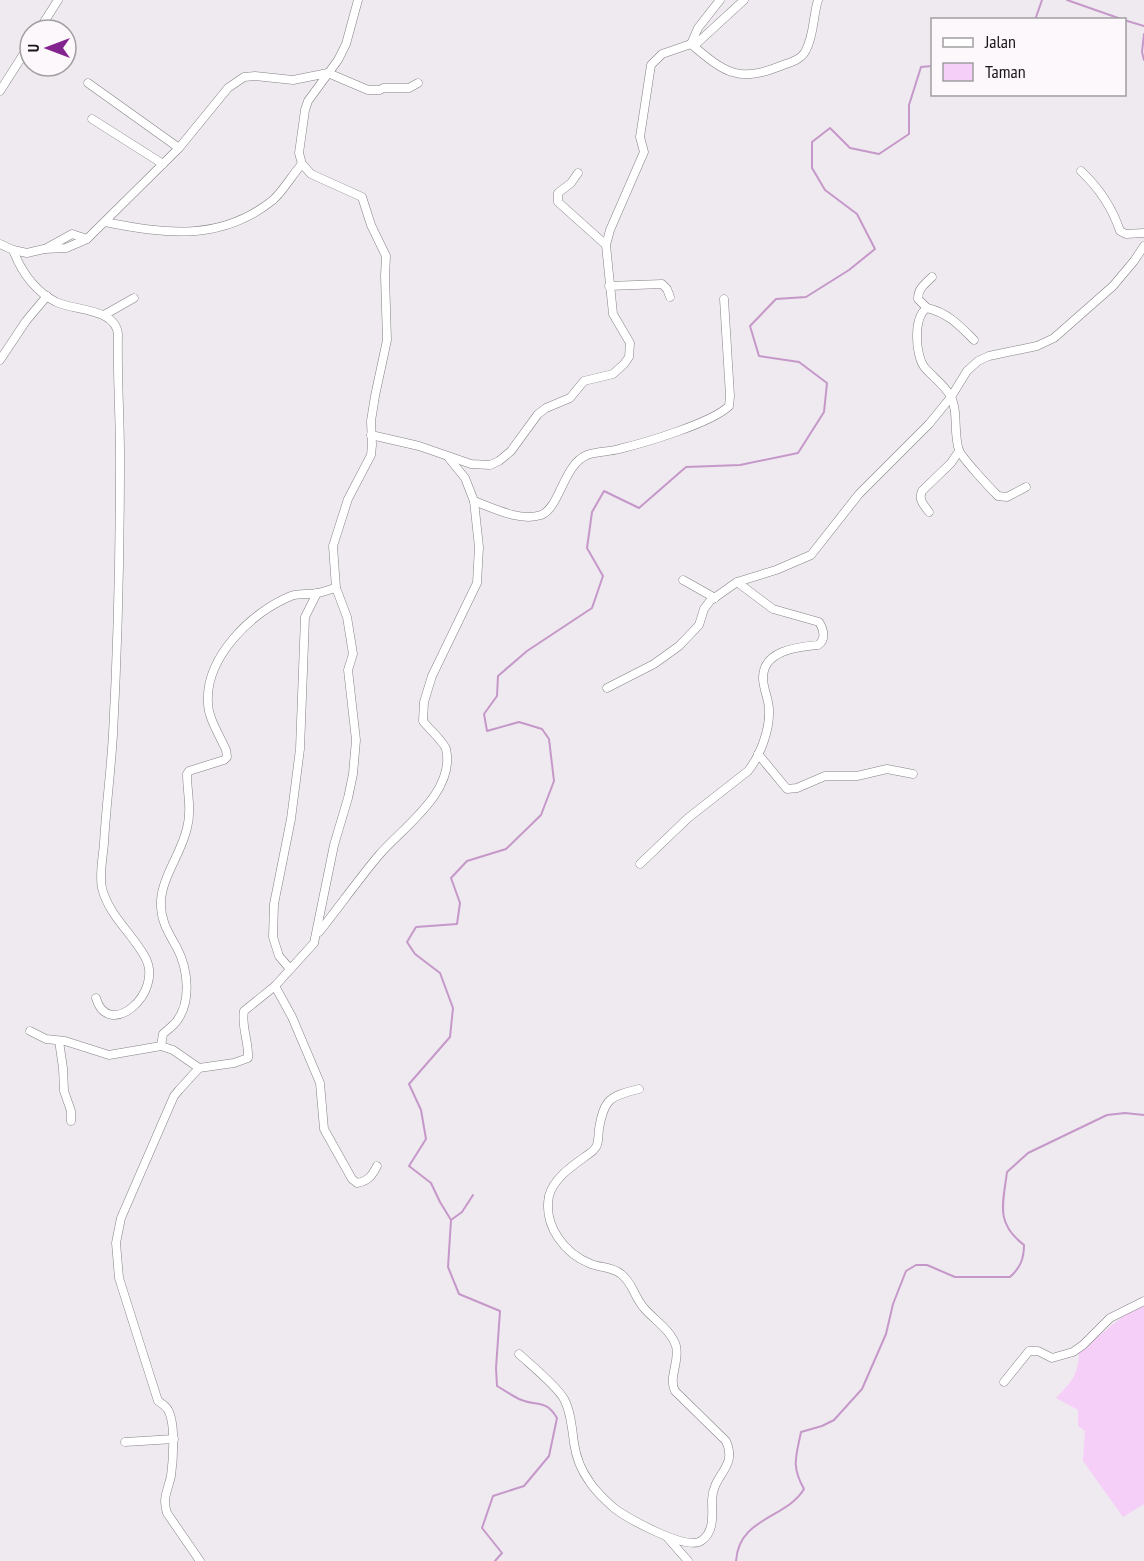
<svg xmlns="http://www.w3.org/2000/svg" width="1144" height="1561" viewBox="0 0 1144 1561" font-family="'PT Sans Narrow',sans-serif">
<rect width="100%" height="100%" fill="#eeeaef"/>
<!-- green -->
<path fill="#f6cff9" d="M1144,1305V1504L1123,1517L1083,1461L1085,1431L1078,1426V1410L1056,1398C1072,1381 1078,1376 1079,1352L1127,1313Z"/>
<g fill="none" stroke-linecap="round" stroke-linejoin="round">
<!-- stream -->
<g stroke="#c698ca" stroke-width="2">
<polyline points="1067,0 1124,20"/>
<polyline points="1035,20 1042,0"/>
<polyline points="1124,20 1144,26"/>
<polyline points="1144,34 1142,52 1144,60"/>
<path d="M473,1195L462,1212L451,1220L448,1267L459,1294L500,1311L496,1368L497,1386C504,1390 511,1395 519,1399C536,1407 545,1398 557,1418L549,1456L524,1486L493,1496L482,1528L502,1553L495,1561"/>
<polyline points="451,1220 440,1202 431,1183 409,1166 426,1139 421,1110 409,1084 450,1037 453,1008 440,973 415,954 407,942 416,927 457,924 460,903 451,878 467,861 506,849 541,815 554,781 549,739 542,729 519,722 487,731 484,714 497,696 498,676 527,651 592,608 603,576 587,548 592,512 604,491 639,508 686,467 740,465 798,453 824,412 827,383 799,362 759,356 750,326 776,299 806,297 849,270 875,249 857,214 825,190 812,168 812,142 830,128 850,148 879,154 909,134 909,105 921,67 932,66"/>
<path d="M736,1561C739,1517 786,1519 804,1489C791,1466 796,1457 801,1432L822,1426L834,1420L862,1389L886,1334L893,1304L906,1271L916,1265H927L955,1277H1010C1020,1268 1024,1259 1024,1245C995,1223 1003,1204 1007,1172L1028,1153L1107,1115L1125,1113L1144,1115"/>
</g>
<defs>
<g id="minor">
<polyline points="39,30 58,0"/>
<path d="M691,44C726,74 739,83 783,65C792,62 802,59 806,50C814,35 813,16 818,0"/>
<polyline points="691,44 698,28 720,0"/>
<polyline points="694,46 744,0"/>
<polyline points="88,83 179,148"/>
<polyline points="0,91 30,44"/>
<polyline points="92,119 163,164"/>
<path d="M1081,171C1099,188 1112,207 1120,231L1126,234L1144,233"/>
<polyline points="578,173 571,183 558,193 558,202 606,245"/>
<path d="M105,222C165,234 221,242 273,200C284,190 292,175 302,164"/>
<polyline points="0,244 13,250 27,253 44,249 66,248 87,239 179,148 228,88 244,77 255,76 293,80 328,73 368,90 380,90 383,88 409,88 418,83"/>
<polyline points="45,249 72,234 87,239"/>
<path d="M13,250C21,271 35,291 56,302C76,311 115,308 118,334C117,375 120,416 120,457C120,549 118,642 113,734C111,770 106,807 104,843C103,857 99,874 102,888C109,916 132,933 145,957C165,993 108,1041 96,998"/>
<polyline points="609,286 662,284 667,289 670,297"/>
<path d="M927,308L918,299C918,288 925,284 932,277"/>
<polyline points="104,315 134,298"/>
<path d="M974,340C959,325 948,313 927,308C913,317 915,356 925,368C933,377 943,384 950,395C959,411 953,433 959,450C961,457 991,489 998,496L1007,497L1026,487"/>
<polyline points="0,360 26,321 47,296"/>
<polyline points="371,435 419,446 471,464 490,465 499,461 511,451 538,414 546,408 570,398 584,381 613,374 624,364 629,357 630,343 613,314 606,245 610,230 644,152 640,137 651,65 662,54 691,44"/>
<path d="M474,501C493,508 520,522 541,515C560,508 563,465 587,455C597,451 609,452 619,449C644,443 712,423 729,406L730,396L724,299"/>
<path d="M929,512C924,505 918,500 922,491L951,463L959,451"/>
<polyline points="683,580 715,598"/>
<polyline points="607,688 654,664 679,646 699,625 704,609 710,601 737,582 776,570 811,555 859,494 929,424 951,397 967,371 978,361 989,356 1037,346 1054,338 1113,286 1134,261 1144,246"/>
<polyline points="758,754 787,789 797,788 825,776 857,776 887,769 913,774"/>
<path d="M640,864L688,818L748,771C760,756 770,730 769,710C769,699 763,689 763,678C763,650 798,647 818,645C826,640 824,630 819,622L773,609L737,582"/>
<path d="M319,932C339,907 358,880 379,855C402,828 456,792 446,749C444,742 428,728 423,721L424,702L432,676L477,583L479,547L474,501L465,478L448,457"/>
<polyline points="290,969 279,956 273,937 274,904 291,819 300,749 305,617 317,593"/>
<path d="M275,986L292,1017L320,1083L324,1129L352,1179L357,1183C368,1181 372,1176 377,1166"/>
<polyline points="30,1031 46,1039 65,1041 109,1055 161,1046 173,1050 199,1068"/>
<polyline points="59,1041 63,1068 64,1091 71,1111 71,1121"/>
<path d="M161,1046L163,1034C167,1030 173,1026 176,1022C192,1002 188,969 177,948C168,932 160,920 161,901C162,877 182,852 187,828C192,810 187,792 187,774L189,771L224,760L227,757L226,750C220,736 208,718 208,703C205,658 251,612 291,596C300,593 309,595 318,593C324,592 330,589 336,588"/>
<path d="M519,1354C531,1365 557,1386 564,1399C571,1412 572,1429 574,1443C576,1457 581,1470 589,1481C595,1491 605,1500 614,1508C627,1518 686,1551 701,1541C715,1532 712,1514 712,1500C713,1473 738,1468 726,1441L675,1391C668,1378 680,1361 676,1346C671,1330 654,1320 644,1308C634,1297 633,1283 621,1274C613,1267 602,1268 591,1264C565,1254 543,1226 549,1196C553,1179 572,1166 586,1156C590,1153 593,1152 596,1147C599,1142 598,1136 599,1129C604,1099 610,1096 639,1089"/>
<polyline points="1004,1382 1029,1351 1038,1351 1052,1358 1073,1352 1083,1345 1110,1318 1144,1301"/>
<polyline points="125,1442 174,1439"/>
<polyline points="667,1537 688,1561"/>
<path d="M200,1561L167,1513C162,1498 168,1490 171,1476C173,1461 176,1424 168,1410C166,1406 161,1403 158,1401L119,1278L116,1243L121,1218L174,1096L179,1090L199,1068L234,1063L248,1058C249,1042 241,1026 244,1011L275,986L314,943L334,845L348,798L353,774L356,740L348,670L353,654L347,617L336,588L333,546L348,499L371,455L372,445L371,421L375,396L387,340L385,276L386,256L371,225L362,197L311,174L302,164L299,153L305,110L308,101L338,60L346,44L358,0"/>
</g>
</defs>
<!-- minor casing -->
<use href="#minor" stroke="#858286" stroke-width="9"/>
<!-- minor -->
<use href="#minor" stroke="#fff" stroke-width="8"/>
</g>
<!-- legend -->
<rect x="931" y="18" width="195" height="78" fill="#fcf8fc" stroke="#a19ea1" stroke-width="1.5"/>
<rect x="943" y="38" width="30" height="9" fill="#ffffff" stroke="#a19ea1" stroke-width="1.5"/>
<text x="985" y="48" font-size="18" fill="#181618">Jalan</text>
<rect x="943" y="63" width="30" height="18" fill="#f6cff9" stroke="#a19ea1" stroke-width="1.5"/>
<text x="985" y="78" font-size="18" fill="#181618">Taman</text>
<!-- north arrow -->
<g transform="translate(48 48) rotate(270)"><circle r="28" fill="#fcf8fc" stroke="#a19ea1" stroke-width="1.5"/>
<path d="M0-4.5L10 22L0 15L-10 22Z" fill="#83238d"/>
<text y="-9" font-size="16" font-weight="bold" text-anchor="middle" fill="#181618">U</text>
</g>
</svg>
